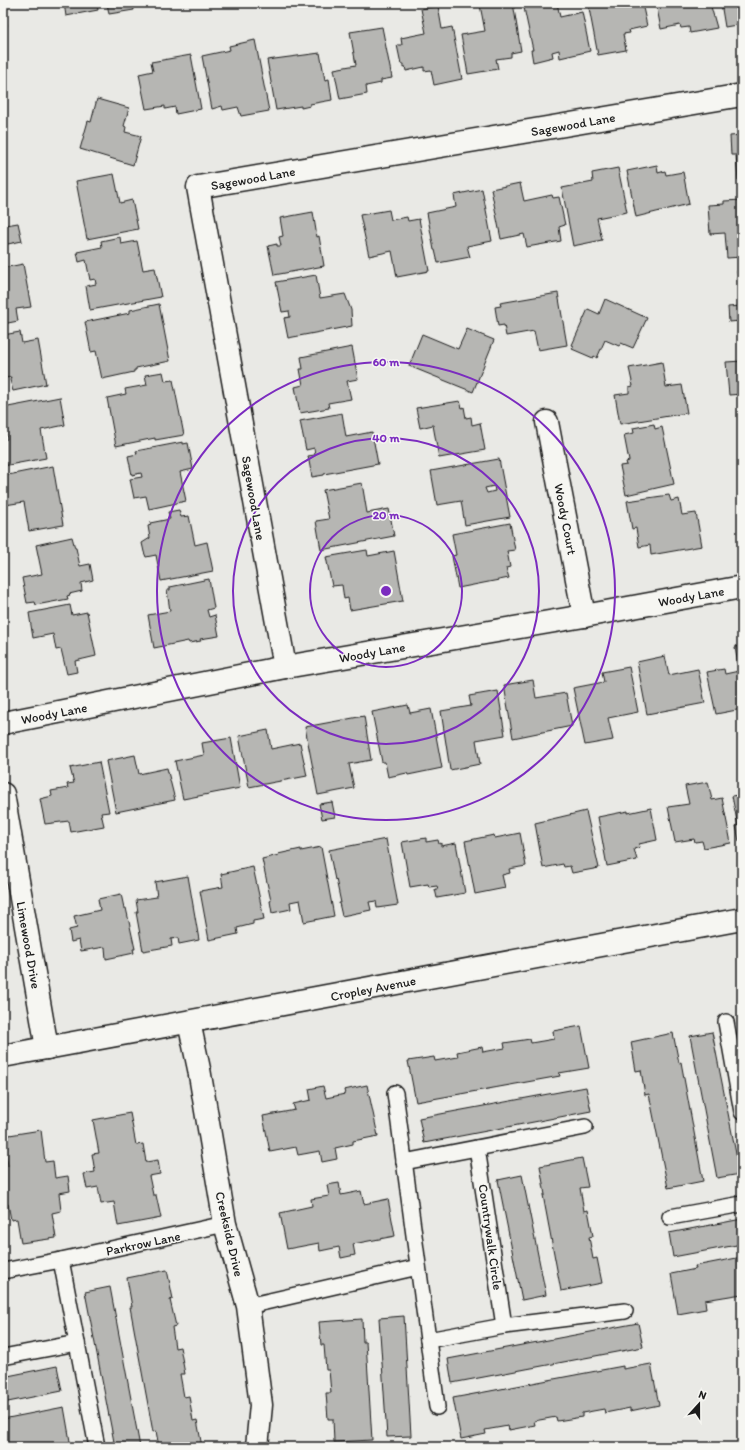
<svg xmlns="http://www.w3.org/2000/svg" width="745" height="1450" viewBox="0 0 745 1450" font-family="Itim,sans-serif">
<rect width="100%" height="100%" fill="#e9e9e5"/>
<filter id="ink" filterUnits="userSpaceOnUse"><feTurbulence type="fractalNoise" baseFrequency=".025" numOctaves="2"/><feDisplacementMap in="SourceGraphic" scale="8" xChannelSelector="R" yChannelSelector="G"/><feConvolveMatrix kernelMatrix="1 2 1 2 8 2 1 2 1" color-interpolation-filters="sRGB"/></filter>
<g filter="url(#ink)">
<!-- building -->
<g fill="#b6b6b3" stroke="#1c1c1c" fill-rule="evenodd">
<polygon points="3,3 15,3 4,5 7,26 3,27"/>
<polygon points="64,3 97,3 98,10 66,16"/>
<polygon points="107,3 133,3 134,10 109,14"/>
<polygon points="491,3 513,3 521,51 511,53 511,57 496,59 498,69 468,74 461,35 485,31 480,5"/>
<polygon points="523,3 557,3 560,17 582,12 590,51 560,58 559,50 552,52 553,57 533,62 531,50 533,50"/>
<polygon points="588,3 642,3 647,26 629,30 630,33 623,34 626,50 598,55"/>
<polygon points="656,3 710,3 717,28 690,33 689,27 681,28 680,25 661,29"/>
<polygon points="721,3 742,3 742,24 725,27"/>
<polygon points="438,6 442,29 452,27 462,79 434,85 431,70 424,71 424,67 406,71 405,66 403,67 403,64 401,64 397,45 402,45 401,38 426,33 421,9"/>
<polygon points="382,27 392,78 381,80 381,83 366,86 367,94 340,99 334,69 356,65 350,32"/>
<polygon points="255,40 269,111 241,116 238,107 223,110 222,106 212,109 202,56 230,50 229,46"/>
<polygon points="320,53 325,80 329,79 332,100 310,104 310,106 301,108 301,106 276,110 267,60"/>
<polygon points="191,55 201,109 176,114 175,107 165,109 165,106 146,109 139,74 153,71 151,62"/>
<polygon points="97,99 129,108 124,126 126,127 125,132 141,136 133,165 80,149 88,121 91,122"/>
<polygon points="742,135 742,179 738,180 736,155 731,155 730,136"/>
<polygon points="3,149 7,169 3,170"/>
<polygon points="657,165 658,173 665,171 666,175 683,172 689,204 636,217 627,171"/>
<polygon points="618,168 627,212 597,218 602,240 573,246 562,188 593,182 592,173"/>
<polygon points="114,174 120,203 132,200 138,229 87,239 76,181"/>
<polygon points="520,183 524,201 552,195 553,198 559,197 565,225 559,227 561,241 527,247 524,234 501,239 491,189"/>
<polygon points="482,189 492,241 467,246 470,257 438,263 435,250 434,250 427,213 456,207 454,195"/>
<polygon points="742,200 742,257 727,258 725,233 710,234 708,205 724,204 724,201"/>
<polygon points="3,210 6,225 18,223 22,241 3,245"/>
<polygon points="389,210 391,220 407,217 408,221 419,219 429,271 397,277 392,251 369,256 360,215"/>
<polygon points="313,212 317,237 319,236 324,266 274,275 268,246 277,244 277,246 281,246 279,237 283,236 280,218"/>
<polygon points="120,237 121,244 137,241 143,270 155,268 161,297 90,310 86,286 96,284 95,279 90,280 86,260 79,262 77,252 102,247 101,241"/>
<polygon points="23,264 31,307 16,309 18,321 3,324 3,268"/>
<polygon points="742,270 742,329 741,329 741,321 729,322 728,307 741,306 737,271"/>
<polygon points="316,275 320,298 345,294 351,310 352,326 288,338 284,318 290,317 289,311 282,312 276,282"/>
<polygon points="558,293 567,345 538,350 534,331 506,336 504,325 498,326 495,307 501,306 500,303"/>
<polygon points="605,299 647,318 633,348 621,343 619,346 605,340 597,358 594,356 593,358 572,349 574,346 572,345 588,309 599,314"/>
<polygon points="159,304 170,361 136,368 136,370 134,370 134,372 102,379 96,351 91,352 85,322 130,313 130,310"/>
<polygon points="467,329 494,340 473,392 409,366 422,334 458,349"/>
<polygon points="20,332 22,343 38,340 46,384 13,391 10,380 11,377 6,378 3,365 3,335"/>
<polygon points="352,347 358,379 347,381 351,399 328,403 329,408 300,413 295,387 303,385 300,369 303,369 301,357"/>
<polygon points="742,361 742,394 729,395 726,362"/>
<polygon points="662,362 666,387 682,385 687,413 620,424 615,395 629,393 629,387 633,386 629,368"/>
<polygon points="163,372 165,381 173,380 184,435 155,440 155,438 116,446 107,398 126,394 125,389 147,385 145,375"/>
<polygon points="60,397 65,425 41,430 46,458 3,466 3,440 7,439 3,421 3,408"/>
<polygon points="460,401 462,408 464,407 466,418 471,417 472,425 480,423 485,450 439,458 433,425 420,428 416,408"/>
<polygon points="342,413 346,437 372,432 378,464 324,474 324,475 312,477 308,456 315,455 314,448 306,450 300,421"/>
<polygon points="654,424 655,429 662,427 674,484 626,495 620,466 627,465 626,462 629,461 624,435 634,433 633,428"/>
<polygon points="183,442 183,444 188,443 193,469 180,472 186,501 149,509 146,496 134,498 130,479 142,477 141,473 132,475 128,456 137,454 136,451"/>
<path d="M499,459L510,517L465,525L461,501L437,505L431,471ZM494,486L495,491L487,493L485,488Z"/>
<polygon points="53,466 63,525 29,531 24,502 5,505 3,493 3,476"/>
<polygon points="362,483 367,513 389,509 394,536 321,550 316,521 329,519 323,490"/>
<polygon points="669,495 671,501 679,499 682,515 696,513 702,546 651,555 650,545 639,547 636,528 632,529 627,501"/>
<polygon points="179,510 181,517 189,516 195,545 207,542 213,571 161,581 156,555 146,557 144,552 142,543 150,538 148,526 151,525 150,523 170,519 168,512"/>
<polygon points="510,523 515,550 507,551 510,567 506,568 509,578 458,588 452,556 456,555 452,534"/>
<polygon points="72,537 75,548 76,548 80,566 90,564 93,580 81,583 82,591 69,594 70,595 67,596 68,599 36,605 35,602 27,603 22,578 42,574 36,545"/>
<polygon points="367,550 368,556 394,551 403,601 350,610 348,598 344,599 342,585 332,586 326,557"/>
<polygon points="209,579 214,608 207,610 209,617 215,615 219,636 200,639 201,641 189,643 188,641 154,648 148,615 170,611 167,590 170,590 170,587"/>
<polygon points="70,605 72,615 87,612 96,656 75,661 77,672 67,674 61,649 56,650 53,634 33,638 29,613"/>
<polygon points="742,646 742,709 716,714 707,672 724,669 725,674 739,671 735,647"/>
<polygon points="665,656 669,675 698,669 705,703 647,714 637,662"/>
<polygon points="629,667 638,712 608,718 613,740 585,745 573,688 604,682 602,672"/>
<polygon points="533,680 536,698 566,693 572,726 513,738 504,685"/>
<polygon points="498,691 505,735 476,740 480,764 450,770 441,711 471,706 469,696"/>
<polygon points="408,705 410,713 431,709 442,768 408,775 407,773 388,777 385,762 382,762 372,712"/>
<polygon points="364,716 371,760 349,764 354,788 318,795 305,727"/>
<polygon points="268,730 271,749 300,743 307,776 249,787 239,736"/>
<polygon points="231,738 240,788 183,799 175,761 204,755 202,743"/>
<polygon points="135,755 139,774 167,768 175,800 116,812 106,761"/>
<polygon points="99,762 109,812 101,813 104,826 71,832 69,821 45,824 40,799 52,796 51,791 68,788 67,784 74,783 70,768"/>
<polygon points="708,782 712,800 722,798 731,843 704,848 702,841 695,842 694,839 675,842 668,807 689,804 685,786"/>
<polygon points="742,794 742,841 739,841 736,826 738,826 732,796"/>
<polygon points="332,802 335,817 322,819 319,804"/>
<polygon points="651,808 657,840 639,844 640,847 634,849 637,860 607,866 598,817 628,811 628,813"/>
<polygon points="586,811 599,868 572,873 570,866 564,867 563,864 543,868 535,823"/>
<polygon points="520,833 526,866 509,869 510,873 502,875 505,888 475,894 465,841 494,835 495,838"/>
<polygon points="426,838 426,842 438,840 439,844 441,843 441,846 456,843 465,893 437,898 435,889 438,889 437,886 429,887 428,884 410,887 402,842"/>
<polygon points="386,839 398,905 377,908 376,901 369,902 371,910 342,916 339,903 341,903 336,879 335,880 329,850"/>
<polygon points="321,847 334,916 304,922 300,900 290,902 291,909 272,913 270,901 271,901 262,859 279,855 278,854 301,849 301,851"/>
<polygon points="253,867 264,919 253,921 253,924 237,928 238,934 209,940 200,891 223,887 221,874"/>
<polygon points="188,876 199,940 179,944 178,938 171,939 172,946 143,951 136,912 138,912 136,900 157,897 155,882"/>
<polygon points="121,894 124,908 126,908 135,949 133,949 134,953 106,959 105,947 81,951 79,940 71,942 69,930 77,928 74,916 100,910 98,899"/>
<polygon points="581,1026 589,1068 559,1073 560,1076 416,1102 408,1061 434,1057 435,1061 458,1057 457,1052 482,1047 483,1052 505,1048 504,1043 530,1039 531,1043 554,1039 553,1031"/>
<polygon points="712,1032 740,1174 717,1178 690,1036"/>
<polygon points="673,1033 679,1063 681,1062 703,1181 668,1188 649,1094 645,1095 641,1070 636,1071 631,1042"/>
<polygon points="367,1085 378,1136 353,1141 353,1144 335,1148 337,1159 322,1162 320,1151 298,1155 296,1147 270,1152 263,1116 295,1110 293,1104 311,1100 309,1089 323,1086 326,1098 345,1094 344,1090"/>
<polygon points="586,1087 591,1111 424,1143 419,1118"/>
<polygon points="130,1113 136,1145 143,1144 146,1162 158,1160 160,1174 149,1176 153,1195 156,1195 161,1218 118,1226 114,1202 101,1204 98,1187 87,1189 84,1174 95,1172 92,1154 99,1153 93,1120"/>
<polygon points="41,1130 45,1162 53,1161 55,1178 68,1176 70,1191 59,1193 61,1211 52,1213 56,1238 21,1243 17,1219 11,1220 8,1204 3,1205 3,1188 4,1188 3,1167 8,1166 3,1136"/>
<polygon points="582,1158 588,1187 580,1188 584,1211 588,1210 593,1236 589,1237 593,1259 597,1258 602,1283 561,1291 543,1195 545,1195 540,1166"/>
<polygon points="522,1175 546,1295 522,1300 498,1180"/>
<polygon points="339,1183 341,1195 361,1191 364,1204 388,1199 395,1236 353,1244 355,1255 341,1258 339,1247 320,1251 319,1243 287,1249 280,1213 312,1206 311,1199 329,1196 327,1185"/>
<polygon points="742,1219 742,1244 673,1257 669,1233"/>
<polygon points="742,1257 742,1294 705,1300 706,1309 678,1314 671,1274 696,1269 695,1266"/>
<polygon points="167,1270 173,1299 170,1300 176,1326 172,1327 175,1348 180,1347 185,1374 180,1374 184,1397 189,1396 193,1421 197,1420 202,1447 159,1447 156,1431 153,1432 130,1307 132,1307 127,1278"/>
<polygon points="110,1287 140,1447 115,1447 85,1292"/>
<polygon points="404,1316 411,1436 387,1437 379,1318"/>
<polygon points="362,1319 363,1342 366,1342 372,1440 334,1442 333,1419 328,1419 326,1393 331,1393 329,1370 326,1370 324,1345 321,1345 319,1322"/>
<polygon points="638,1323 643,1347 452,1383 448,1359"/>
<polygon points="651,1364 659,1405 630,1411 630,1408 605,1413 604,1409 582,1413 582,1417 557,1421 556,1417 534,1421 535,1425 509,1430 508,1426 485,1430 486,1434 461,1439 453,1398 623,1366 623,1369"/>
<polygon points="57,1366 62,1391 3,1403 3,1377"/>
<polygon points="64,1407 71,1447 3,1447 3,1419"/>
</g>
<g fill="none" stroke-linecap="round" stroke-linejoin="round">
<defs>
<g id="lane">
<polyline points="726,1022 742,1112"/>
<polyline points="395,1093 437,1407"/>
<polyline points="477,1148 504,1326"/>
<polyline points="404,1162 585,1127"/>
<polyline points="670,1217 742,1204"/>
<polyline points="61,1260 97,1447"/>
<polyline points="3,1271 61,1260 225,1224"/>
<polyline points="248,1306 418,1267"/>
<polyline points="428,1340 504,1326 625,1311"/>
<polyline points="3,1357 77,1343"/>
</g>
<g id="street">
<polyline points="547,422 584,616"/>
<polyline points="285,667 198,187 742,95"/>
<polyline points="3,723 285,667 584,616 742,587"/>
<polyline points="3,794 47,1048"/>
<polyline points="189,1022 199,1069 225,1224 248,1306 261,1405 257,1447"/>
</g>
<polyline id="secondary" points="3,1056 742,919"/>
</defs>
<!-- lane casing -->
<use href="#lane" stroke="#1c1c1c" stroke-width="18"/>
<!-- street casing -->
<use href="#street" stroke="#1c1c1c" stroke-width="25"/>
<!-- secondary casing -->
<use href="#secondary" stroke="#1c1c1c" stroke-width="25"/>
<!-- lane -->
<use href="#lane" stroke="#f6f6f2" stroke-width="15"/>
<!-- street -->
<use href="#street" stroke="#f6f6f2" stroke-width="22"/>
<!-- secondary -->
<use href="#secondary" stroke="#f6f6f2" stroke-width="22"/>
</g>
</g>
<!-- distance rings -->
<g fill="none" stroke="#7b2cbf" stroke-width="2">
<circle cx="386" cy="591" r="76"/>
<circle cx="386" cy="591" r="153"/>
<circle cx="386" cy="591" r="229"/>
</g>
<g text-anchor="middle" stroke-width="3" stroke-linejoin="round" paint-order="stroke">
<!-- street labels -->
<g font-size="13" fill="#1c1c1c" stroke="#f6f6f2">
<text transform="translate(573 124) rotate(-10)" y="5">Sagewood Lane</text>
<text transform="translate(253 178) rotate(-10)" y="5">Sagewood Lane</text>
<text transform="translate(254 498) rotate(80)" y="5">Sagewood Lane</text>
<text transform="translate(566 519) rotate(79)" y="5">Woody Court</text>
<text transform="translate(691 596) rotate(-10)" y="5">Woody Lane</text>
<text transform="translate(372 652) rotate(-10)" y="5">Woody Lane</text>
<text transform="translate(54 713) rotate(-11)" y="5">Woody Lane</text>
<text transform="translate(29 945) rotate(80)" y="5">Limewood Drive</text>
<text transform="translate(373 988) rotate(-11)" y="5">Cropley Avenue</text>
<text transform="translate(230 1234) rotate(77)" y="5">Creekside Drive</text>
<text transform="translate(491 1237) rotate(82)" y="5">Countrywalk Circle</text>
<text transform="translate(143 1243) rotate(-12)" y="5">Parkrow Lane</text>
</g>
</g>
<circle cx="386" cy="591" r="6" fill="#7b2cbf" stroke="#f6f6f2" stroke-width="2"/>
<g font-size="12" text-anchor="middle" font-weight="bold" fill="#7b2cbf" stroke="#f6f6f2" stroke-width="3" stroke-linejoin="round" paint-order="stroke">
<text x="386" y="366">60 m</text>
<text x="386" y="442">40 m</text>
<text x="386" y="519">20 m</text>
</g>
<!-- margin -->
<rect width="745" height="1450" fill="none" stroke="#f6f6f2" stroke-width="16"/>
<rect x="8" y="8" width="729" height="1434" fill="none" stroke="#1c1c1c" stroke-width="1.5" filter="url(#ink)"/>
<!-- north arrow -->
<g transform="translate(699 1404) rotate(21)" stroke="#f6f6f2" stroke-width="3" paint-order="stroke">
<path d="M0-3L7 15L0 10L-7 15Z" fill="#1c1c1c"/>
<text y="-6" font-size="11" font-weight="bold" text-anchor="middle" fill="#1c1c1c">N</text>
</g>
</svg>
